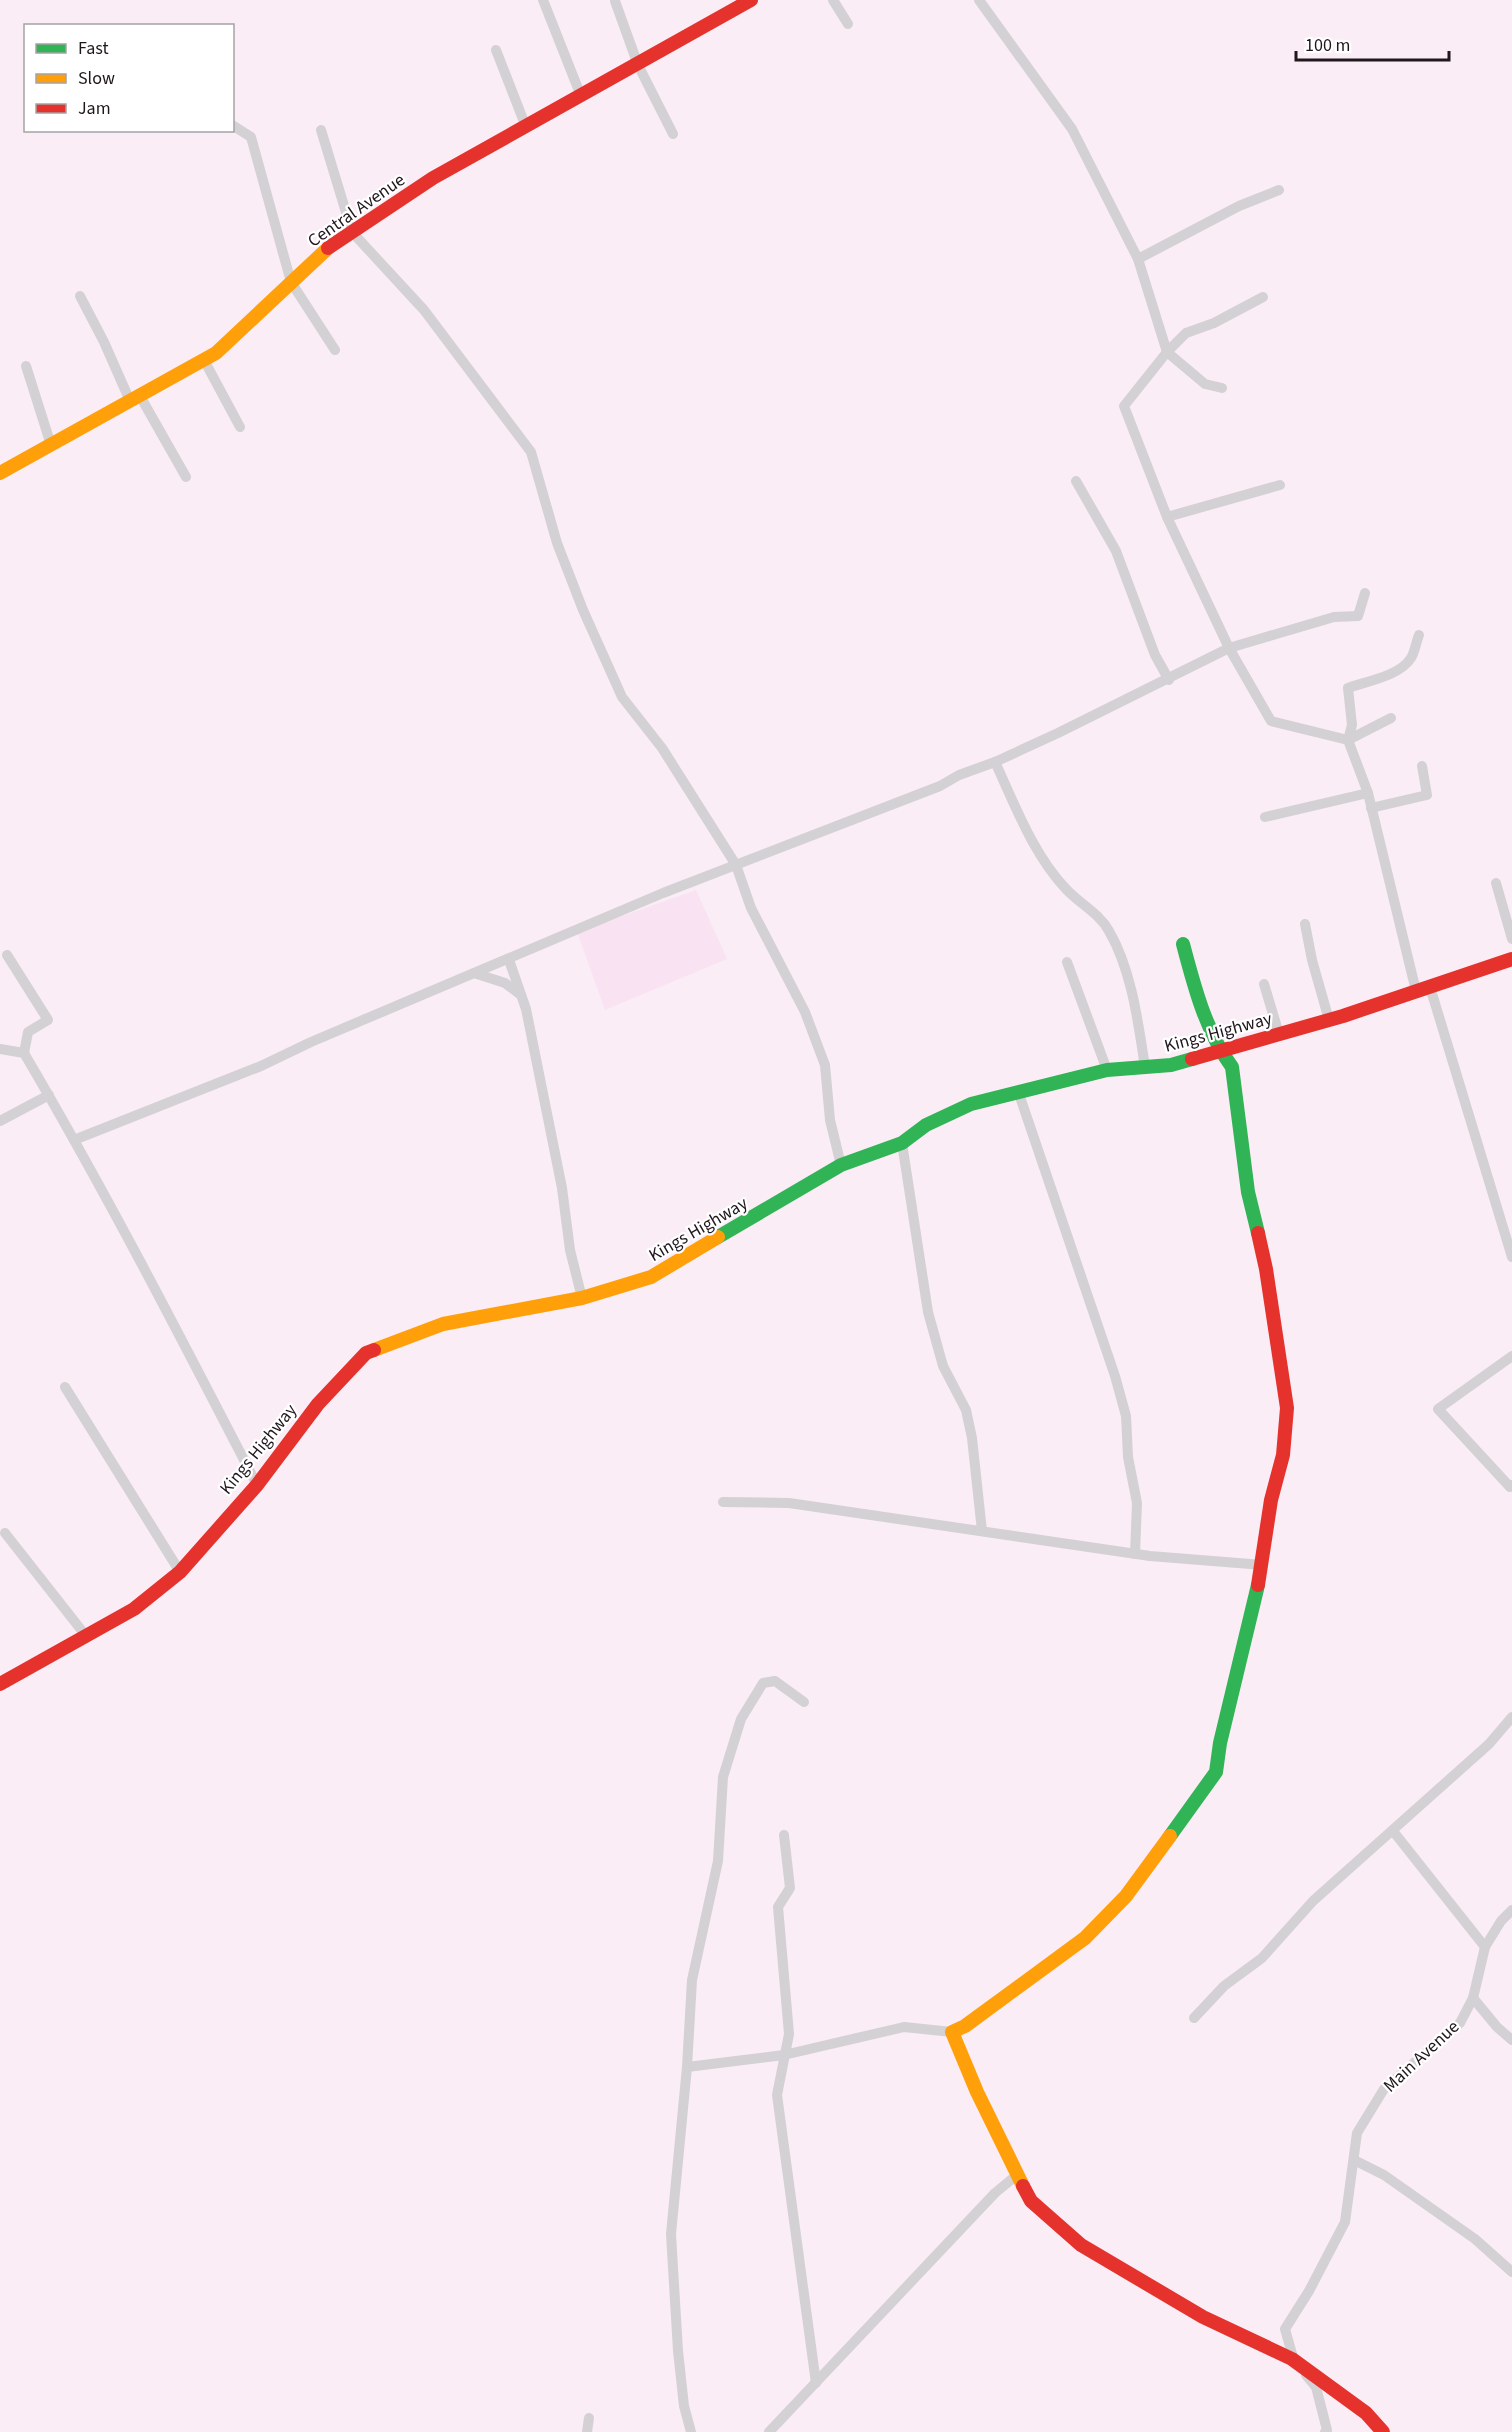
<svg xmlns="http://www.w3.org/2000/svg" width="1512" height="2432" viewBox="0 0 1512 2432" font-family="'Source Sans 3',sans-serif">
<rect width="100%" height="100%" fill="#faedf6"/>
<!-- built -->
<polygon fill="#f9e3f2" points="696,890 727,959 605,1010 577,932"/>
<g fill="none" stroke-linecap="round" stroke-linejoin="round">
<!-- street -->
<g stroke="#d3d1d3" stroke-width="10">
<polyline points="543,0 581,96"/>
<polyline points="833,0 848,24"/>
<polyline points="979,0 1072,129 1138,259 1167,352 1124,406 1167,517 1229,648 1271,721 1348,740 1368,793 1416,991"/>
<polyline points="615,1 638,65 673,134"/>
<polyline points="496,50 526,127"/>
<polyline points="232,125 251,137 291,282 335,350"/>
<polyline points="321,130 352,232 424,310 531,452 557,543 583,610 622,697 662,748 736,865 751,908 805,1012 825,1065 830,1120 841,1165"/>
<polyline points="1138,259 1239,206 1279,190"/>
<polyline points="80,296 104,342 130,401"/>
<polyline points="204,360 240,427"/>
<polyline points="26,366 51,445"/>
<polyline points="1222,388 1205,384 1167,352 1186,333 1214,323 1263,297"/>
<polyline points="140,396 186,477"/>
<polyline points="1076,481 1116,551 1155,655 1169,680"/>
<polyline points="1167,517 1280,485"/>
<path d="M1348,740L1352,725L1348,688C1367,681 1400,676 1411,658C1415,652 1416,642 1419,635"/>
<polyline points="1348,740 1391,718"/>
<path d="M995,762C1015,805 1033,854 1066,889C1080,904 1099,913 1109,931C1132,971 1138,1022 1145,1067"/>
<polyline points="1371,808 1427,795 1422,766"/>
<polyline points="1265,817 1368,793"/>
<polyline points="1496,883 1512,939"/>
<polyline points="1305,924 1312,960 1329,1020"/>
<polyline points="7,955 48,1020 28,1032 24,1053"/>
<polyline points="509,960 526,1009 562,1188 570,1250 582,1298"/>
<polyline points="1067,962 1107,1070"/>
<polyline points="474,973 505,983 521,995"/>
<polyline points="1264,984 1279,1034"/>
<polyline points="1430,987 1512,1257"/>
<path d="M0,1049L24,1053C107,1194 182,1340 257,1485"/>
<polyline points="1018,1091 1115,1376 1126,1416 1128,1457 1137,1503 1135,1554"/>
<polyline points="0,1121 49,1095"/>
<polyline points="74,1140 261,1066 311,1042 663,893 940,786 959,775 995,762 1058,733 1229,648 1334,617 1358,616 1365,593"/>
<polyline points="902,1143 928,1312 943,1366 966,1410 972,1438 982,1531"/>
<polyline points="1512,1356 1438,1409 1510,1487 1512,1485"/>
<polyline points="65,1387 180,1572"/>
<polyline points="723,1502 789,1503 1150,1556 1263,1565"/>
<polyline points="5,1533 86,1636"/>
<polyline points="1393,1831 1485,1947"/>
<polyline points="784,1835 790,1888 778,1907 789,2034 777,2095 816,2383"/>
<polyline points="1473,1998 1497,2027 1512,2040"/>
<polyline points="1194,2018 1224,1986 1262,1958 1313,1901 1489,1744 1512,1717"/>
<polyline points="687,2067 784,2055 904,2027 952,2032"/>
<polyline points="1354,2160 1384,2175 1475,2239 1512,2272"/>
<polyline points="1294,2361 1285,2329 1309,2291 1345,2222 1357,2133 1384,2089 1460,2023 1473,1998 1485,1947 1501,1921 1512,1910"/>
<polyline points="1306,2375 1316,2387 1327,2430 1325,2432"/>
<polyline points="587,2432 589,2418"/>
<polyline points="691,2432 684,2406 678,2351 671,2234 687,2067 692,1980 718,1861 723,1777 741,1719 763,1683 775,1681 804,1702"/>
<polyline points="769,2432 995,2193 1018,2174"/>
</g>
<!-- fast -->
<g stroke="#30b455" stroke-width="14">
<path d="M1183,944C1194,986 1206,1032 1232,1067L1248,1192L1258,1233"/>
<polyline points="718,1237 841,1165 902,1143 926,1125 971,1104 1107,1070 1171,1065 1192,1059"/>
<polyline points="1170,1836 1216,1772 1220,1743 1258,1585"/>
</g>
<!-- slow -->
<g stroke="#ff9f0a" stroke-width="14">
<polyline points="0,473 216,353 328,248"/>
<polyline points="374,1350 443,1324 582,1298 651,1277 718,1237"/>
<polyline points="1023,2186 977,2092 952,2032 965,2026 1085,1938 1126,1896 1170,1836"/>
</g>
<!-- jam -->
<g stroke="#e5322d" stroke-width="14">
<polyline points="328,248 433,178 751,0"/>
<polyline points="1192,1059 1343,1016 1512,959"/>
<polyline points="1258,1233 1266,1269 1287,1408 1283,1455 1271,1500 1258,1585"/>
<polyline points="0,1684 134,1609 180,1572 257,1485 318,1404 366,1353 374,1350"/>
<polyline points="1023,2186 1031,2201 1081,2245 1203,2317 1292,2359 1366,2413 1383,2432"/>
</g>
</g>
<g text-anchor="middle" stroke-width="4.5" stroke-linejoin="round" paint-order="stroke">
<!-- street labels -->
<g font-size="18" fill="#1f171c" stroke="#fff">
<text transform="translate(356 210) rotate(-35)" y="6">Central Avenue</text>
<text transform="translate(1218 1032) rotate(-15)" y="6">Kings Highway</text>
<text transform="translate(698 1229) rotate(-30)" y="6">Kings Highway</text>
<text transform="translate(258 1449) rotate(-51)" y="6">Kings Highway</text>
<text transform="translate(1421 2056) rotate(-43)" y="6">Main Avenue</text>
</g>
</g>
<!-- legend -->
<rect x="24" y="24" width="210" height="108" fill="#ffffff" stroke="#a5a2a4" stroke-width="1.5"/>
<rect x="36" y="44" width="30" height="9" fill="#30b455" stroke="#a5a2a4" stroke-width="1.5"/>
<text x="78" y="54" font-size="18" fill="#1f171c">Fast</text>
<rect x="36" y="74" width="30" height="9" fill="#ff9f0a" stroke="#a5a2a4" stroke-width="1.5"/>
<text x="78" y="84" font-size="18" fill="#1f171c">Slow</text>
<rect x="36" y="104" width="30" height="9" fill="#e5322d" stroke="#a5a2a4" stroke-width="1.5"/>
<text x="78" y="114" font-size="18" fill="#1f171c">Jam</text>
<!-- scale -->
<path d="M1296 51v9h153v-9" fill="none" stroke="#1f171c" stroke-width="3"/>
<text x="1305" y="51" font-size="18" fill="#1f171c" stroke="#ffffff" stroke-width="4.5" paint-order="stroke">100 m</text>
</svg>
